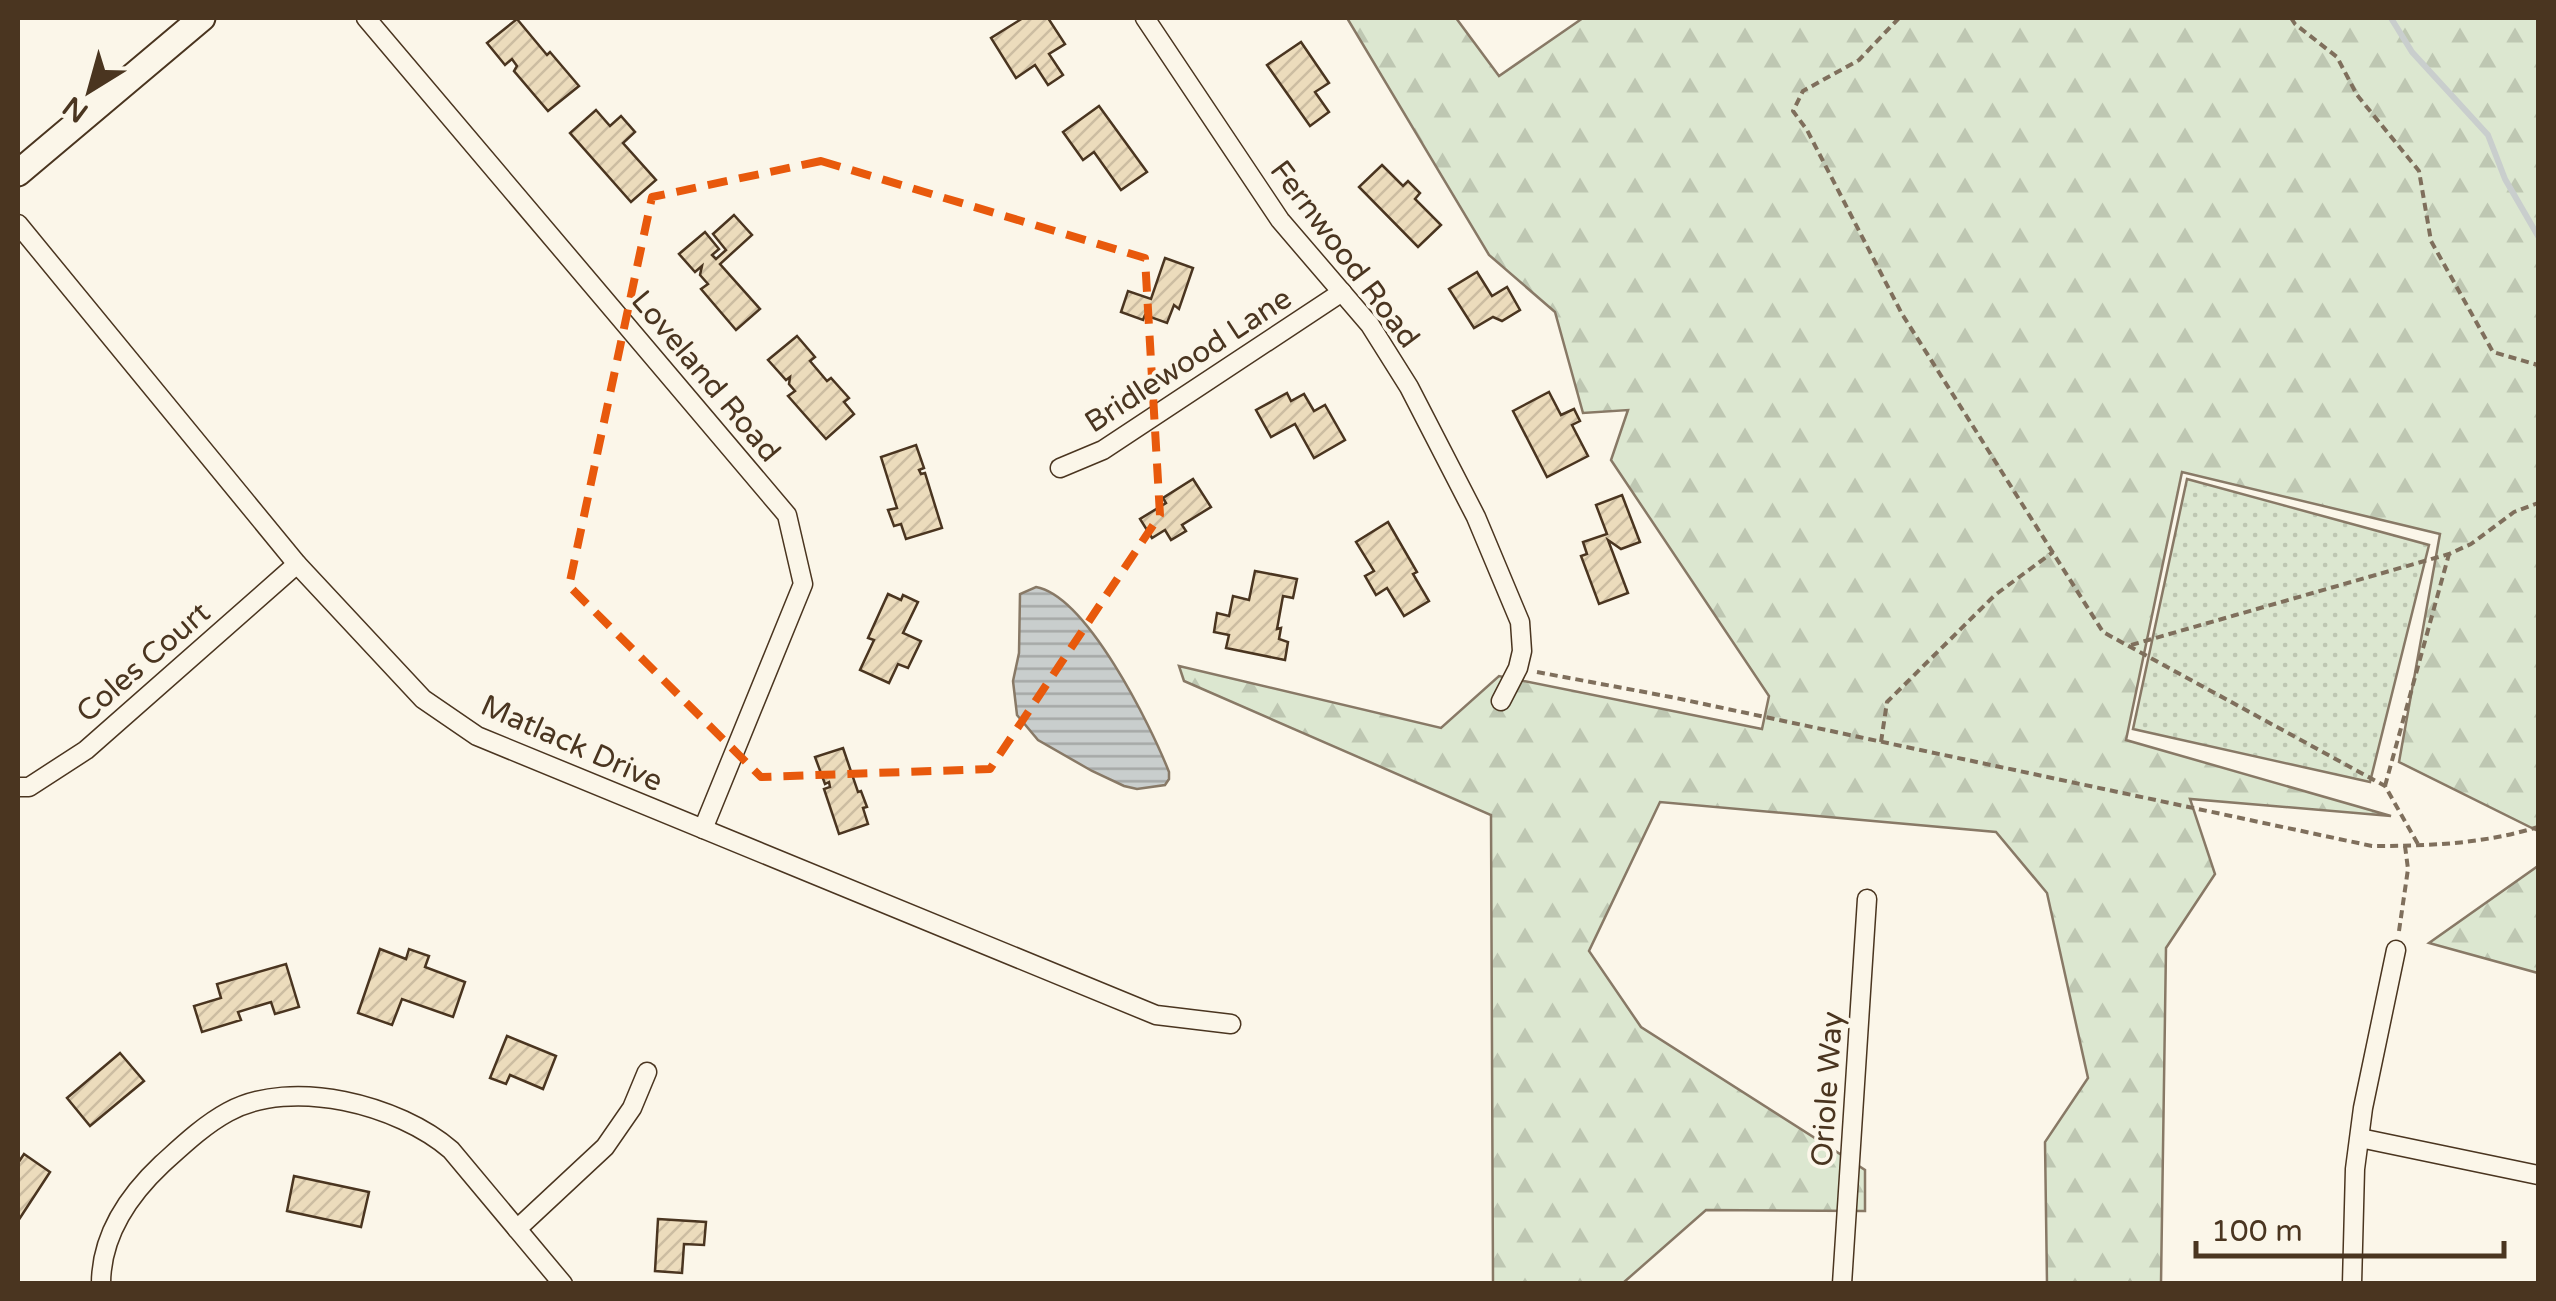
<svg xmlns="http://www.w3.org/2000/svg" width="2556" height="1301" viewBox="0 0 2556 1301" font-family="'Varela Round',sans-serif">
<defs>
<pattern id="grass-dots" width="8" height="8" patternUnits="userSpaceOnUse" patternTransform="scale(2.5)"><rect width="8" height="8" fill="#dce7d0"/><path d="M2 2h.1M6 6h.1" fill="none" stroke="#bec7b2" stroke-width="1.8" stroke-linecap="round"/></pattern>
<pattern id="forest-firs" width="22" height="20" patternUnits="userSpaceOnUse" patternTransform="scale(2.5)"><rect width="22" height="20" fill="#dce7d0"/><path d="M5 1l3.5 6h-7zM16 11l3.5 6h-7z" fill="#bec7b2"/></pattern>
<pattern id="water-rules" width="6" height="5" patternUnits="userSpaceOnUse" patternTransform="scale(2.5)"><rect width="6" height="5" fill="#c9cecd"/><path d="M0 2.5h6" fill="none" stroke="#a5a8a6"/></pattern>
<pattern id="building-hatch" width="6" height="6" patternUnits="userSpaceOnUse" patternTransform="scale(2.5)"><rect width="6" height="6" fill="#ecdcbc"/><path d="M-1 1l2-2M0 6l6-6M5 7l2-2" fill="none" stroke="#ccbda1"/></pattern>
</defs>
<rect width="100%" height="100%" fill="#fbf6e9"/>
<!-- grass -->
<polygon fill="url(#grass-dots)" stroke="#887966" stroke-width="2.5" points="2187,479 2429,545 2370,782 2133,729"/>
<!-- forest -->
<g fill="url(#forest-firs)" stroke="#887966" stroke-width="2.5">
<polygon points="1347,18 1456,18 1499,76 1583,18 2538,18 2538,831 2399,762 2440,534 2182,472 2126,740 2391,816 2190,799 2215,874 2166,948 2161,1283 2047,1283 2045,1142 2088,1078 2047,893 1996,832 1660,802 1589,951 1641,1027 1865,1170 1865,1211 1706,1210 1623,1283 1493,1283 1491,815 1184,681 1179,666 1441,728 1499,676 1762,729 1769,696 1611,460 1628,410 1583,413 1555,312 1489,255"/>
<polygon points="2538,866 2538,973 2429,943"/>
</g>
<!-- water -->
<path fill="url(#water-rules)" stroke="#887966" stroke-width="2.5" d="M1036,587C1087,596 1151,726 1169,772V779L1165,785L1137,789L1124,786L1092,771L1038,740L1017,715L1013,681L1019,653L1020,594Z"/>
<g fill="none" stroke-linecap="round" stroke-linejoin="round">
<!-- stream -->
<polyline stroke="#c9cecd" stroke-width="6" points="2391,18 2412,52 2488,135 2505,179 2538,236"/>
</g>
<!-- building -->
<g fill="url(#building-hatch)" stroke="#4a3520" stroke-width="2.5">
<polygon points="1023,18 1048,18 1065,44 1049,54 1063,75 1048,85 1035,65 1016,78 991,38"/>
<polygon points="517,19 547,55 550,52 579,86 548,111 514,71 517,66 512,59 505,65 487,43"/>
<polygon points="1301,42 1329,83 1315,92 1329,112 1310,126 1267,65"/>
<polygon points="1099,106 1147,172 1121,190 1094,152 1083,160 1063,132"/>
<polygon points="596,110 610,126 621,116 635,132 623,143 656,180 631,202 570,133"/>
<polygon points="1382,165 1403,186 1408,181 1420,193 1415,199 1441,225 1418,247 1359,187"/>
<polygon points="734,215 752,235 720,264 760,309 736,330 701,289 708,284 700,275 702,266 695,272 679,254 705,232 719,249 712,255 716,259 726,250 713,234"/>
<polygon points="1165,258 1193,268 1179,309 1174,305 1167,323 1145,315 1143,320 1121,312 1128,291 1151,299"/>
<polygon points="1477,272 1492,296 1507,287 1520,310 1502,321 1493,317 1474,328 1449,289"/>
<polygon points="797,336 815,357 810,361 827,381 831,378 849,398 844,402 854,414 826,439 788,396 795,391 789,384 790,377 786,380 768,360"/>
<polygon points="1549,392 1561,415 1574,409 1580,421 1572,425 1588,456 1547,477 1513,411"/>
<polygon points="1287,393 1291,401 1304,394 1314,411 1325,405 1345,440 1314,458 1295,424 1271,437 1256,410"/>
<polygon points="916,445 924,468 919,470 921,474 925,473 942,528 906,539 901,524 894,526 888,510 897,508 881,457"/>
<polygon points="1193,479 1211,507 1182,525 1186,531 1171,540 1165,530 1152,538 1140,519 1166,503 1163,498"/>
<polygon points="1622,495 1640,542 1621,549 1608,540 1628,593 1599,604 1581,556 1587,554 1583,542 1607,534 1596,505"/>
<polygon points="1388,522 1417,572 1413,574 1429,601 1404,616 1387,588 1376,595 1365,576 1374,571 1356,542"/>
<polygon points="1255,571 1297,579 1293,598 1283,596 1277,629 1281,628 1279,639 1288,642 1285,660 1226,648 1229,635 1214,632 1217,613 1229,616 1233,596 1249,600"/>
<polygon points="888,594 901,600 903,595 918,602 903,633 921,641 908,668 898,664 889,683 860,670 874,640 868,638"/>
<polygon points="843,748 858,792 861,791 867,807 863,808 868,824 839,834 824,789 830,787 829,782 825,784 815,757"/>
<polygon points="380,949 406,959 409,949 429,956 425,967 465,982 453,1017 402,999 392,1025 358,1013"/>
<polygon points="286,964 299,1007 275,1014 271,1002 238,1012 241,1020 202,1032 194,1006 221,998 217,984"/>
<polygon points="507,1036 556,1056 543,1089 510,1075 506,1084 490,1078"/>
<polygon points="120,1053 144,1081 90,1126 67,1098"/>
<polygon points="24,1154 50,1172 18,1221 18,1163"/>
<polygon points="294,1176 369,1192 361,1227 287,1211"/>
<polygon points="658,1219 706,1222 704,1245 684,1244 682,1273 655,1271"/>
</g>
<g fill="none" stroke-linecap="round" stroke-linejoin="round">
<defs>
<g id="minor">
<polyline points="366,18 787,515 803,584 703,829"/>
<polyline points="1145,18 1280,220 1370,325 1409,387 1476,517 1520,622 1522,651 1518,668 1501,701"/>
<polyline points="18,224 297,564 423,699 477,736 1156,1015 1231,1024"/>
<polyline points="1060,468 1103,450 1342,292"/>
<polyline points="18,787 29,787 86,750 297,564"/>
<polyline points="2360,1138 2538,1175"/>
<polyline points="517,1229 605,1147 632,1108 647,1072"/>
<path d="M101,1284C101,1235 128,1196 162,1164C183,1145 204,1125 228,1112C292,1077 399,1105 451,1150L563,1284"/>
<polyline points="1842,1284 1867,899"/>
<polyline points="2352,1284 2355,1169 2363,1108 2396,950"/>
</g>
<polyline id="secondary" points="18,173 202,18"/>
</defs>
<!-- minor casing -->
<use href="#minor" stroke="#4a3520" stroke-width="21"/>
<!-- secondary casing -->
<use href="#secondary" stroke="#4a3520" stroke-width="29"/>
<!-- path -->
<g stroke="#7f6f5c" stroke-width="4" stroke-dasharray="8 5" stroke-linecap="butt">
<polyline points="1899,18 1859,60 1803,91 1793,111 1807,130 1902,314 2103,632 2385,786 2419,846"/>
<polyline points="2291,18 2295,24 2337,57 2357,95 2419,171 2431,241 2493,352 2538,365"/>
<polyline points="2131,645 2449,554 2471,544 2514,512 2538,503"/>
<path d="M1537,672L1671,697L2372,846C2429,846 2483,844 2538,827"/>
<polyline points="1881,742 1887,702 1995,595 2053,552"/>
<polyline points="2385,786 2449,554"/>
<polyline points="2399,931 2408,869 2405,846"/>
</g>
<!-- minor -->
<use href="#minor" stroke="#fbf6e9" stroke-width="18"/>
<!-- secondary -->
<use href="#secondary" stroke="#fbf6e9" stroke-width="25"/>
</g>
<!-- marked area -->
<path fill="none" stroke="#e8590c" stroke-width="8" stroke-dasharray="20 12" stroke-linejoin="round" d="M821,161L1145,258L1160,515L990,769L761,777L569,586L652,197Z"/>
<g text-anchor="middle" stroke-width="8" stroke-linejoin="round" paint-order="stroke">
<!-- street labels -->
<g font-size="30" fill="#4a3520" stroke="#fbf6e9">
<text transform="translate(1345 254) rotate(53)" y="10">Fernwood Road</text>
<text transform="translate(1188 360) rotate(-33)" y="10">Bridlewood Lane</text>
<text transform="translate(706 376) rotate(50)" y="10">Loveland Road</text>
<text transform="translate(143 662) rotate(-41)" y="10">Coles Court</text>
<text transform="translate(572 743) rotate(24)" y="10">Matlack Drive</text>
<text transform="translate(1827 1089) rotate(-86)" y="10">Oriole Way</text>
</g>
</g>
<!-- border -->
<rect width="2556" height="1301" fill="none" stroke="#4a3520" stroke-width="40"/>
<!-- north arrow -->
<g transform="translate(90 90) rotate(217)" stroke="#fbf6e9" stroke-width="8" paint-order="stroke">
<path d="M0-8L18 38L0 25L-18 38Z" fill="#4a3520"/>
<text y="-15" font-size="28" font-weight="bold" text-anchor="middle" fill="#4a3520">N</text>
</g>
<!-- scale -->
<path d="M2196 1241v15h308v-15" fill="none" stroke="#4a3520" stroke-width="5"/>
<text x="2211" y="1241" font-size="30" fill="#4a3520" stroke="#fbf6e9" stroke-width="8" paint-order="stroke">100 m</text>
</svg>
